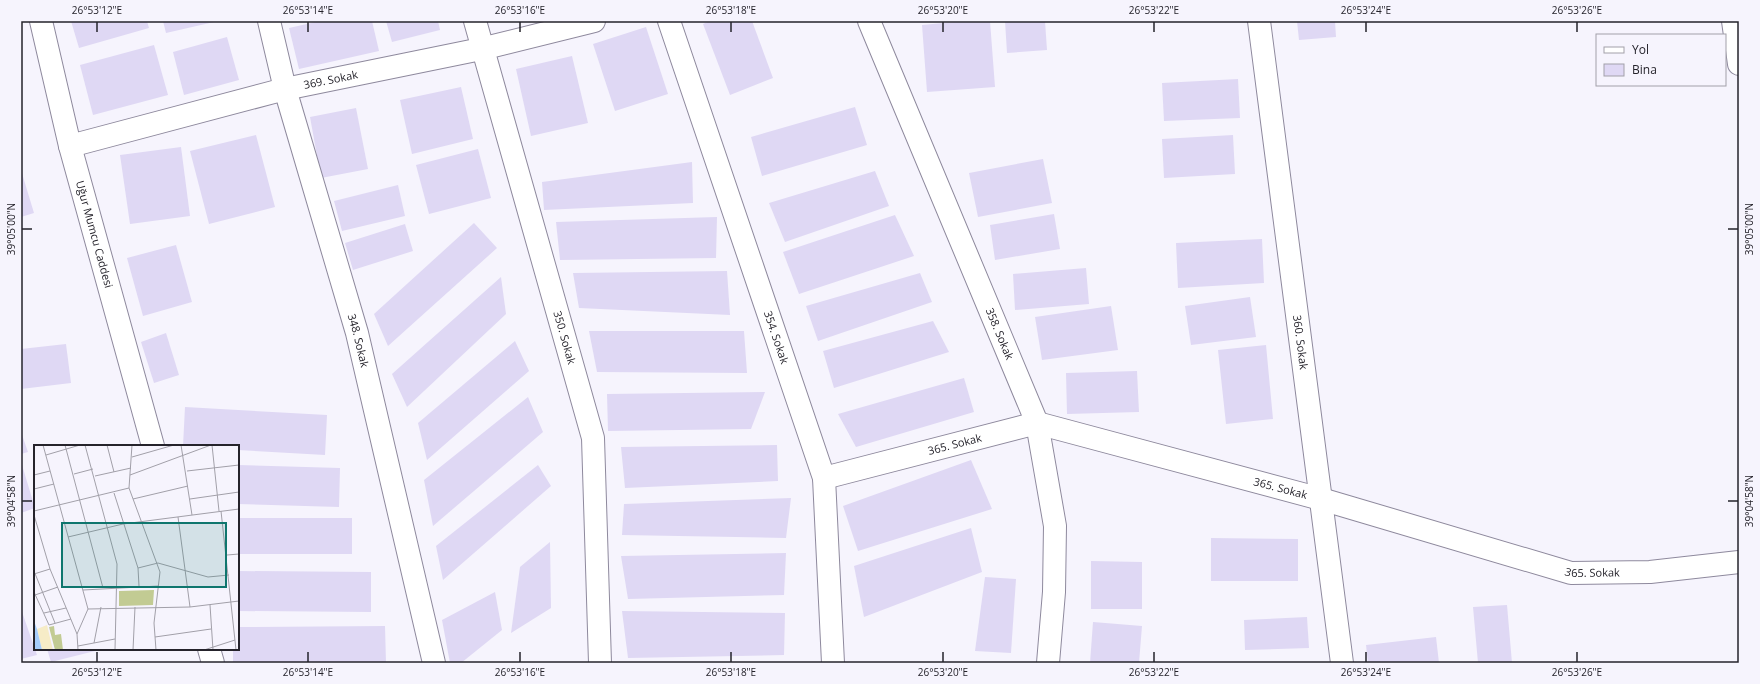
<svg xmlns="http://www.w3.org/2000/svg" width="1760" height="684" viewBox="0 0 1760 684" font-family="'Open Sans',sans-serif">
<rect width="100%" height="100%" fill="#f6f4fd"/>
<!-- building -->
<g fill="#dfd8f4">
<polygon points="71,21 147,21 149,28 79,48"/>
<polygon points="163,21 214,21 214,22 166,33"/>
<polygon points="320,21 372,21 379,51 299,69 289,28"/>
<polygon points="386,21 438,21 440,30 392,42"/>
<polygon points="710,21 752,21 773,78 730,95 703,24"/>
<polygon points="965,21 990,21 995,87 927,92 922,25"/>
<polygon points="1005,21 1045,21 1047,50 1007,53"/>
<polygon points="1297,21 1335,21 1336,37 1299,40"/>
<polygon points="646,27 668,94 615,111 593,44"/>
<polygon points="227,37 239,80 184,95 173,52"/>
<polygon points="154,45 168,95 93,115 80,65"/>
<polygon points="572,56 588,123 531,136 516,69"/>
<polygon points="1238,79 1240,118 1164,121 1162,83"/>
<polygon points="461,87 473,139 412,154 400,100"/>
<polygon points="855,107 867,145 762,176 751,137"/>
<polygon points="356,108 368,169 321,178 310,117"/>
<polygon points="256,135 275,207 209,224 190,151"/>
<polygon points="1233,135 1235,174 1164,178 1162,139"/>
<polygon points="181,147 190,216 130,224 120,155"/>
<polygon points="478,149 491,198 429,214 416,165"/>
<polygon points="1043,159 1052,203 978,217 969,173"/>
<polygon points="692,162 693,203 544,210 542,182"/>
<polygon points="21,170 34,213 21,217"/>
<polygon points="875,171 889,206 785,242 769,203"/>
<polygon points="398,185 405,216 342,231 334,201"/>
<polygon points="1054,214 1060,249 995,260 990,225"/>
<polygon points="895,215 914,256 799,294 783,252"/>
<polygon points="717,217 716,258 560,260 556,222"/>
<polygon points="474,223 497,248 388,346 374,314"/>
<polygon points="405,224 413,251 353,270 345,243"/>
<polygon points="1262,239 1264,283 1178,288 1176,243"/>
<polygon points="176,245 192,302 143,316 127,258"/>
<polygon points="1086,268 1089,304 1015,310 1013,274"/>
<polygon points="727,271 730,315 579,308 573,273"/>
<polygon points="920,273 932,302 818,341 806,306"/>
<polygon points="501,277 506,314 407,407 392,374"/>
<polygon points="1250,297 1256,337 1191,345 1185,306"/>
<polygon points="1111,306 1118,350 1042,360 1035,317"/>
<polygon points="933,321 949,352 834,388 823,351"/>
<polygon points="589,331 744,331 747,373 597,372"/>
<polygon points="166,333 179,375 154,383 141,342"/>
<polygon points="515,341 529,371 427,460 418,423"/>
<polygon points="66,344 71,383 21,389 21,349"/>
<polygon points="1266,345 1273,419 1226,424 1218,350"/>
<polygon points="1137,371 1139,412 1067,414 1066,373"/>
<polygon points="964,378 974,412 856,447 838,414"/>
<polygon points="765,392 751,429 608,431 607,394"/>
<polygon points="528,397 543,432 433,526 424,480"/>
<polygon points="185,407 327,415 325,455 238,450 238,446 183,446"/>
<polygon points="21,432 28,452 21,454"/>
<polygon points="777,445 778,481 625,488 621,447"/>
<polygon points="971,460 992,509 858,551 843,506"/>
<polygon points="22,465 35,508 21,513 21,466"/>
<polygon points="238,465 340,468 339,507 238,504"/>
<polygon points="538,465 551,486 443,580 436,546"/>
<polygon points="791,498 786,538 622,535 624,504"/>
<rect x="238" y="518" width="114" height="36"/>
<polygon points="971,528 982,572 864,617 854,566"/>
<polygon points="1211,538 1298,539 1298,581 1211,581"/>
<polygon points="550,542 551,608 511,633 520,567"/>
<polygon points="786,553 784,595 628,599 621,556"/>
<polygon points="1091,561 1142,562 1142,609 1091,609"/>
<polygon points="238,571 371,572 371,612 238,611"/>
<polygon points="985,577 1016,579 1011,653 975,651"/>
<polygon points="495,592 502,630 461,663 450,663 442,620"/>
<polygon points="1507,605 1512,663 1478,663 1473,607"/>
<polygon points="21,609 37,655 21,659"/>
<polygon points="622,611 785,613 784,655 628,658"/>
<polygon points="1307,617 1309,648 1245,650 1244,620"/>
<polygon points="1093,622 1142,626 1139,663 1090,663"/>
<polygon points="385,626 386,663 233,663 233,649 238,649 238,627"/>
<polygon points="1436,637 1439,663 1368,663 1366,645"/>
<polygon points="47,649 99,649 99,650 51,662"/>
</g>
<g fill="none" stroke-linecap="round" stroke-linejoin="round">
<defs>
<g id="minor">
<path id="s1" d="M41,21L70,146L153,446"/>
<path id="s2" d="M269,21L285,89L357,333L434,663"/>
<path id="s3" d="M475,21L593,438L600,663"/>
<path id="s4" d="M669,21L824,478L833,663"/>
<path id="s5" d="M869,21L1037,423L1055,526L1054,592L1048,663"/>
<path id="s6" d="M1259,21L1342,663"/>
<polyline points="1733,21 1739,64"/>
<path id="s7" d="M70,146L285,89L481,49L594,21"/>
<path id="s8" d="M824,478L1037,423L1321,499L1571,573L1650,572L1739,562"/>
<polyline points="209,649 213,663"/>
</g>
</defs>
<!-- minor casing -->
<use href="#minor" stroke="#8e899d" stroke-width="24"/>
<!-- minor -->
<use href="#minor" stroke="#fff" stroke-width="22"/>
</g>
<!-- ticks -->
<path fill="none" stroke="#25232b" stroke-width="1.5" d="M97,22V32M308,22V32M520,22V32M731,22V32M943,22V32M1154,22V32M1366,22V32M1577,22V32M22,229H32M1728,229H1738M22,501H32M1728,501H1738M97,652V662M308,652V662M520,652V662M731,652V662M943,652V662M1154,652V662M1366,652V662M1577,652V662"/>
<g text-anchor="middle" stroke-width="3" stroke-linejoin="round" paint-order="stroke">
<!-- street labels -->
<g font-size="11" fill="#25232b" stroke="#f6f4fd">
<text dy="4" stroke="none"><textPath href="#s7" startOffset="269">369. Sokak</textPath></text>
<text dy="4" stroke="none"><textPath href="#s1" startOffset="220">Uğur Mumcu Caddesi</textPath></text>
<text dy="4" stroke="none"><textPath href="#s5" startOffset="339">358. Sokak</textPath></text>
<text dy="4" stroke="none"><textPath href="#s4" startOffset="334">354. Sokak</textPath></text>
<text dy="4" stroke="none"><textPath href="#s3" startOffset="329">350. Sokak</textPath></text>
<text dy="4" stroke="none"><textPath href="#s2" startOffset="332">348. Sokak</textPath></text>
<text dy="4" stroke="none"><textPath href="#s6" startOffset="324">360. Sokak</textPath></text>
<text dy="4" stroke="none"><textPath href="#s8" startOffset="135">365. Sokak</textPath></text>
<text dy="4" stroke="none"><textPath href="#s8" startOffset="472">365. Sokak</textPath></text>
<text dy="4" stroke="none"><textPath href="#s8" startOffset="796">365. Sokak</textPath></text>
</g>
</g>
<!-- overview -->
<g transform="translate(34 445)">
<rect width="205" height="205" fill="#f6f4fd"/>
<path d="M120,145L119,160L85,161V146ZM20,181L21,190L27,189L29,205H21L15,182Z" fill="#c2cb93"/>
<path d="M13,180L19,205H8L3,184Z" fill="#f6ecc7"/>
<path d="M0,176L3,184L8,205H0Z" fill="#a5ccfb"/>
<path fill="none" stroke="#a2a0a9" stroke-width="1" d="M9,0L54,164L43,189L44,205M31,0L69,143M51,0L83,119L81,205M73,0L80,27M98,0L95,43L126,127L120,178L122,205M147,0L158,70M178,0L185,66M12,10L46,0M98,12L140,0M153,26L205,20M40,29L59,24M0,30L16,26M96,30L177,0M61,31L97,23M0,44L20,39M80,48L104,123L105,141M99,54L154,41M156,54L205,47M0,66L95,43M187,66L202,205M0,70L16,124L43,189M144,72L156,162M34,92L89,79L205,64M193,110L205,109M104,123L124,118L174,132L195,130M0,126L21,178M0,129L16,124M49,145L125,141M0,147L15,180L37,174M1,150L24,142M176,160L179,205M54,164L156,162L205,156M10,168L32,163M121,192L177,184M60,198L67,162M44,201L81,194M99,205L101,162M170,205L201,195"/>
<path fill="#0f766e" fill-opacity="0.15" stroke="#0f766e" stroke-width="2" d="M28,78H192V142H28Z"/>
<rect width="205" height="205" fill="none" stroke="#25232b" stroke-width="2"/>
</g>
<!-- border -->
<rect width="1760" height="684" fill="none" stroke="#f6f4fd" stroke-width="44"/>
<!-- legend -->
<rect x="1596" y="34" width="130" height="52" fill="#f6f4fd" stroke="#a2a0a9"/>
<rect x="1604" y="47" width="20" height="6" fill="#ffffff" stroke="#a2a0a9"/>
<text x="1632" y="54" font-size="12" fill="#25232b">Yol</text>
<rect x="1604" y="64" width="20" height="12" fill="#dfd8f4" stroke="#a2a0a9"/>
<text x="1632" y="74" font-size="12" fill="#25232b">Bina</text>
<rect x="22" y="22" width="1716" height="640" fill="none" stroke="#25232b" stroke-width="1.5"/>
<g font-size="10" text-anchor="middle" fill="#25232b">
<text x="97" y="14">26°53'12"E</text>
<text x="308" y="14">26°53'14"E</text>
<text x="520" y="14">26°53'16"E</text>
<text x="731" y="14">26°53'18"E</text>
<text x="943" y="14">26°53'20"E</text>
<text x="1154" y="14">26°53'22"E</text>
<text x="1366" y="14">26°53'24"E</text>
<text x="1577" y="14">26°53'26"E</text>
<text transform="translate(11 229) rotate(-90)" y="4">39°05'00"N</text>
<text transform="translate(1749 229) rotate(-90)" y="4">39°05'00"N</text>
<text transform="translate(11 501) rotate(-90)" y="4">39°04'58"N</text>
<text transform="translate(1749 501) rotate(-90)" y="4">39°04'58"N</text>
<text x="97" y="676">26°53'12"E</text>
<text x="308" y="676">26°53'14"E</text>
<text x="520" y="676">26°53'16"E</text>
<text x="731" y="676">26°53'18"E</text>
<text x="943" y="676">26°53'20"E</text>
<text x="1154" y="676">26°53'22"E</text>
<text x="1366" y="676">26°53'24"E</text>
<text x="1577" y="676">26°53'26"E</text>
</g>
</svg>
